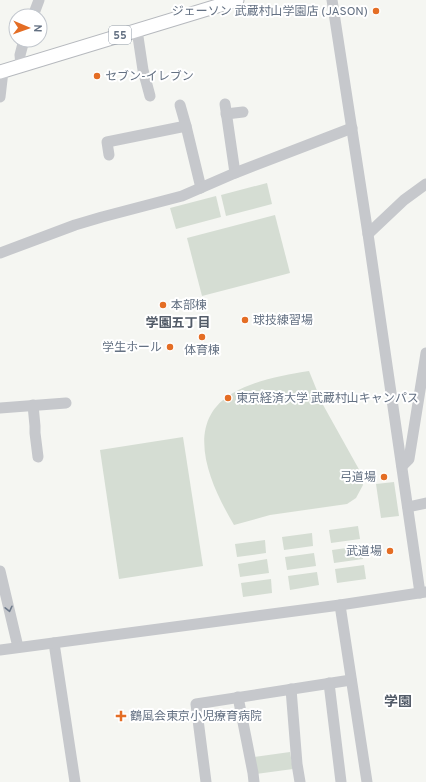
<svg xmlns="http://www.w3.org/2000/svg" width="426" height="782" viewBox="0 0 426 782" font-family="Overpass,'Noto Sans JP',sans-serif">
<rect width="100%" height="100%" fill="#f5f6f2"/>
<!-- green -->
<g fill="#d5ddd3">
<polygon points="267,183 272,204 226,216 221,195"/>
<polygon points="216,196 221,217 176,229 170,208"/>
<polygon points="275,215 290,273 202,296 187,238"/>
<path d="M309,371L322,403L361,473L363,485L356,498L347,504L270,515L234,525C211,486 181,423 233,393C256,380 284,375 309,371Z"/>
<polygon points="183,437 203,566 119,579 100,450"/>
<polygon points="394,482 399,516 381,518 376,484"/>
<polygon points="358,526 360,539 331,543 329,530"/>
<polygon points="312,533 313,546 284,550 282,537"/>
<polygon points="265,540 266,553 237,557 235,544"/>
<polygon points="361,546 363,559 334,563 332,550"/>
<polygon points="314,553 316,566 287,570 285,557"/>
<polygon points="267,559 269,573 240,577 238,564"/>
<polygon points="364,565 366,579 337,583 335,569"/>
<polygon points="317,572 319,585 290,590 288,576"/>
<polygon points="271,579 272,593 243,597 241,583"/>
<polygon points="290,752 293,769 256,774 254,757"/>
</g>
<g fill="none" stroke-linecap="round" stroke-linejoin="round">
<defs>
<polyline id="major" points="0,72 237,0"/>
</defs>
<!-- major casing -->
<use href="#major" stroke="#b6b9be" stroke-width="15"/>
<!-- minor -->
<g stroke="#c6c8cc" stroke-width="11">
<polyline points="332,0 368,234 420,593"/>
<polyline points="33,16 39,0"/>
<polyline points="137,30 143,70 150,96"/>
<polyline points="21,65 20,55 24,40"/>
<polyline points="0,97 3,71"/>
<polyline points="225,104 235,173"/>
<polyline points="180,105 186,126 201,188"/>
<polyline points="226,114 243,112"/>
<polyline points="109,155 107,142 186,126"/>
<polyline points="368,234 404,200 426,184"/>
<polyline points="0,253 75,225 102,217 182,196 235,173 352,128"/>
<polyline points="33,405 35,426 35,433 38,457"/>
<polyline points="0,408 66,403"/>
<polyline points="402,466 409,459 426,353"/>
<polyline points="408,507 426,503"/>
<polyline points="0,571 18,647"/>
<polyline points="340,605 367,782"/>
<polyline points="54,643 75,782"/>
<polyline points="0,650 340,605 426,592"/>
<polyline points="329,683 341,782"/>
<polyline points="291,689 297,764 300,782"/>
<polyline points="238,697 253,773 254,782"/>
<polyline points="206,782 196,704 351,680"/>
</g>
<!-- major -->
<use href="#major" stroke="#fff" stroke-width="13"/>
</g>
<!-- one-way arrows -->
<defs><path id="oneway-chevron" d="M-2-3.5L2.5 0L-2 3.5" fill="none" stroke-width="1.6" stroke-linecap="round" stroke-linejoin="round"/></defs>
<use stroke="#6e7a8a" href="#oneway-chevron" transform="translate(9 609) rotate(77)"/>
<!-- markers -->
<g fill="#e46d24" stroke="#fff" stroke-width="1.5">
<circle cx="376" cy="11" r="4"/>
<circle cx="97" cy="76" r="4"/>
<circle cx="163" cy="305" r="4"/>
<circle cx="245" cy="320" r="4"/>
<circle cx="202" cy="337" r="4"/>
<circle cx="170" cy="347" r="4"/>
<circle cx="228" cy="398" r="4"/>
<circle cx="384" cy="477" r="4"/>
<circle cx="390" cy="551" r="4"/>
<path d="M119 710h4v4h4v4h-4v4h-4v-4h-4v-4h4z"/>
</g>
<g text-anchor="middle" stroke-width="4" stroke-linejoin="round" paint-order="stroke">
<!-- shield labels -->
<rect fill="#fff" stroke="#929ca8" stroke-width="1" x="109" y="26" width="22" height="18" rx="3"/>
<g font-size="11" font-weight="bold" fill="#647183">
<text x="120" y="39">55</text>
</g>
<!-- poi labels -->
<g font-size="12" fill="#647183" stroke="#fff" text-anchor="start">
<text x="368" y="15" text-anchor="end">ジェーソン 武蔵村山学園店 (JASON)</text>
<text x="105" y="80">セブン-イレブン</text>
<text x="171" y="309">本部棟</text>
<text x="253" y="324">球技練習場</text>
<text x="162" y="351" text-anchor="end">学生ホール</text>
<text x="202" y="354" text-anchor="middle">体育棟</text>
<text x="236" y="402">東京経済大学 武蔵村山キャンパス</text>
<text x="376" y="481" text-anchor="end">弓道場</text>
<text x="382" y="555" text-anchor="end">武道場</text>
<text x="130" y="720">鶴風会東京小児療育病院</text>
</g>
<!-- neighbourhood labels -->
<g font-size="13" font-weight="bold" fill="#525b68" stroke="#fff">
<text x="178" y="327">学園五丁目</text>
</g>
<!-- quarter labels -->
<g font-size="14" font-weight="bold" fill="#525b68" stroke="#fff">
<text x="398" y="706">学園</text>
</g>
</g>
<!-- north arrow -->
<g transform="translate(28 28) rotate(92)"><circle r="19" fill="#ffffff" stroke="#c1c6cd"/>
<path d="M0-3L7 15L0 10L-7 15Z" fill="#e46d24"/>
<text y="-6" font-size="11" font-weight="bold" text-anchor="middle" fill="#647183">N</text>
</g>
</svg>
